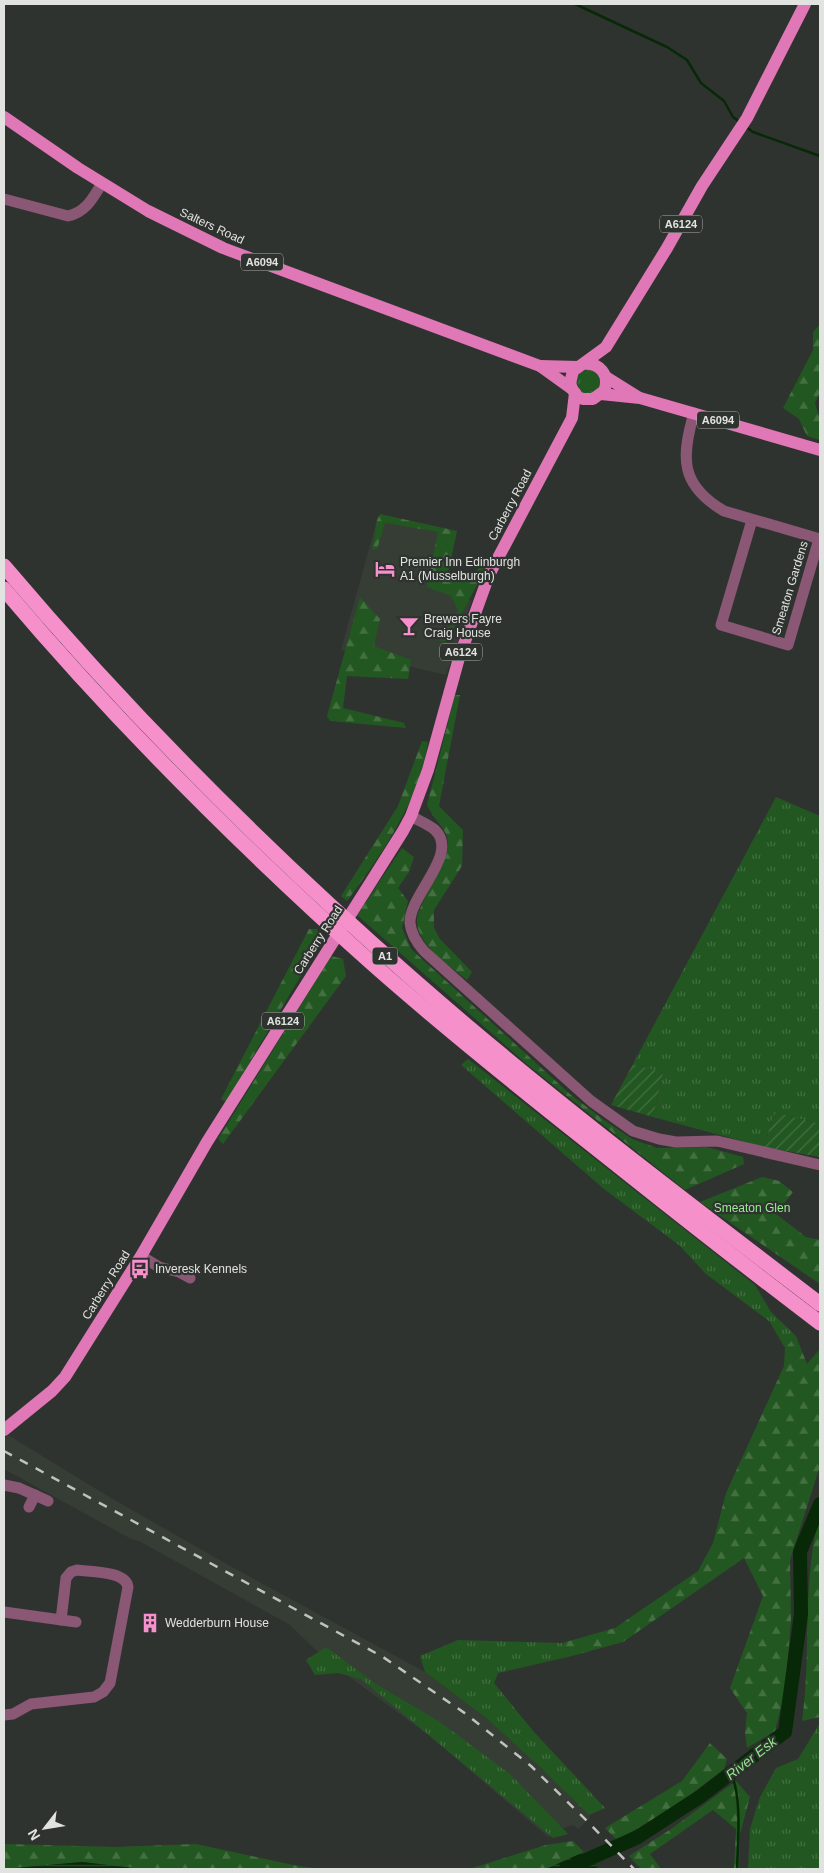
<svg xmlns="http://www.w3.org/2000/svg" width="824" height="1873" viewBox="0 0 824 1873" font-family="Arial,sans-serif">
<defs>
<pattern id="grass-tufts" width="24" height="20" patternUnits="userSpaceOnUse" patternTransform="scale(1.25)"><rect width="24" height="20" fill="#235721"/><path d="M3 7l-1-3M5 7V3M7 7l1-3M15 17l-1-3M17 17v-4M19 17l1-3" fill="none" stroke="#436f41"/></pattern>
<pattern id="forest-firs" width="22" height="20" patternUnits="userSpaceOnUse" patternTransform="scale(1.25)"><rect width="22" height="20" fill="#235721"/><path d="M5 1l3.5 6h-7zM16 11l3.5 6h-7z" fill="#436f41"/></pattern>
<pattern id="garden-furrows" width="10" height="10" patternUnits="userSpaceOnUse" patternTransform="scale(1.25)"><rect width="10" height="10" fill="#235721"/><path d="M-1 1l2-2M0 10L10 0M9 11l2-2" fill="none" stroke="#436f41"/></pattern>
<pattern id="water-rules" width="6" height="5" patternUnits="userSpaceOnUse" patternTransform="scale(1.25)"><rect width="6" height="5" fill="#082907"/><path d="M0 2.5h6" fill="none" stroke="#2c482b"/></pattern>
</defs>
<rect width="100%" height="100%" fill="#2f332f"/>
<!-- built -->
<g fill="#353d34">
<polygon points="377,520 439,532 451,596 472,600 446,675 341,650"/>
<polygon points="8,1435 111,1498 232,1567 425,1672 486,1718 542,1769 589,1815 590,1818 578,1829 573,1825 563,1828 568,1834 548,1837 431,1737 324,1658 290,1625 139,1541 131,1539 4,1469 4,1439"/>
</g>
<!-- grass -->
<g fill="url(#grass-tufts)">
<circle cx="588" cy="382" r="12"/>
<polygon points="776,797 820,816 820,1124 774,1112 764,1147 653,1117 663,1073 633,1064"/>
<polygon points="468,1059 755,1285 771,1312 796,1336 785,1348 769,1321 706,1274 679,1245 604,1189 461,1065"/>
<polygon points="458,1640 562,1643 572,1656 498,1673 494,1683 534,1732 605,1808 589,1815 542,1769 486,1718 425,1672 420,1656"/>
<polygon points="326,1647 376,1684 440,1722 510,1774 568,1834 553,1838 361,1679 338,1673 315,1675 306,1660"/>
<polygon points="820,1723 820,1869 748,1869 750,1829 760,1797 776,1768 798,1759"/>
</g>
<!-- forest -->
<g fill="url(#forest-firs)">
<polygon points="820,324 820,392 815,403 820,420 820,440 807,436 799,419 783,408 813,350 813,332"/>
<polygon points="380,514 457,531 448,573 458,582 467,582 481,565 486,568 447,641 440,641 440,631 452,625 458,610 451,596 427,587 438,532 385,523 377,549 372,550 377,520"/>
<polygon points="360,597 380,619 374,646 411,660 408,679 347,676 343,708 404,723 406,728 330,721 327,716"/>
<path d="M455,695H460L439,806L463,830L462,866L434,910V928L440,939L472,972L467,980C450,966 415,943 417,919C418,908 433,884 438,873C444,861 450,852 447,837C447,831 431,815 427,805Z"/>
<path d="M422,741L428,742C419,801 382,854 347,901L341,896L398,806Z"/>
<polygon points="402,848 414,857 409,872 398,888 408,901 402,928 411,949 571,1095 604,1120 632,1139 657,1148 707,1147 743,1157 744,1164 685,1190 528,1065 357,915"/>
<polygon points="309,929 317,929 322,940 226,1102 221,1099"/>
<polygon points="331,956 343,959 346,976 223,1144 218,1139"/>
<polygon points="762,1177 779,1181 793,1192 776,1214 806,1237 820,1240 820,1284 700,1202"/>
<polygon points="796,1336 807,1364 820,1349 820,1466 790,1560 791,1620 785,1691 775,1731 747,1748 745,1733 747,1713 730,1688 763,1596 744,1558 623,1642 572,1656 562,1643 615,1628 698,1571 713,1543 726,1493 784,1366 785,1348"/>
<path d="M820,1515V1717L802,1721C812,1653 801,1582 820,1515Z"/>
<polygon points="710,1743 727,1759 724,1769 673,1808 617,1840 605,1828 682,1781"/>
<polygon points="736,1781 750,1797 740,1834 739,1869 734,1869 736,1829 713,1810 650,1854 661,1869 641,1869 629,1856 671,1829"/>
<polygon points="573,1841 584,1852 546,1869 469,1869 546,1845"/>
<polygon points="4,1844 116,1847 196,1844 293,1865 321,1869 142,1869 82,1862 4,1869"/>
</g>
<!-- garden -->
<g fill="url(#garden-furrows)">
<polygon points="633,1064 663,1073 653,1117 611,1105"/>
<polygon points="774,1112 820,1124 820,1157 764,1147"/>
</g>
<!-- water -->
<g fill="url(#water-rules)">
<polygon points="584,1852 598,1867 593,1869 546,1869"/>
<polygon points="82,1862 142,1869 4,1869"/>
</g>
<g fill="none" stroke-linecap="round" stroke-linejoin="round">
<!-- stream -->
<g stroke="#082907" stroke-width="2.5">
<polyline points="575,4 667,47 687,60 701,83 724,101 733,117 740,122"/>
<polyline points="746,127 753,132 820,156"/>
<path d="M731,1774C742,1796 738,1843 737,1869"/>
</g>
<!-- river -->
<polyline stroke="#082907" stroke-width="14" points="566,1869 638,1837 701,1796 785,1732 801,1614 800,1552 820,1504"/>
<!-- minor -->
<g stroke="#8a5774" stroke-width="11">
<path d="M4,199L68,216C86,212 93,198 102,183"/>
<path d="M694,413C681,458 680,485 724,511L820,539"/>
<polyline points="752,520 721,625 788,645 819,539"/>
<path d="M411,816C419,821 428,824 435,830C460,854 409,895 410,923C411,933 417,943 424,951L591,1101L633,1131L659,1139L676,1142L717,1141L820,1165"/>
<polyline points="141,1256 159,1267 179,1272 190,1278"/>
<polyline points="4,1485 19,1488 48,1501"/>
<polyline points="29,1507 35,1495"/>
<polyline points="4,1612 76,1622"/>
<path d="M4,1715L13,1714L31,1704L94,1697L103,1692L110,1683L128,1587C126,1571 91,1572 77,1570L71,1572L66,1578L61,1620"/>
</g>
<!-- major -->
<g stroke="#e077b6" stroke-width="12">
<polyline points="4,117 78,168 148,211 223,248 540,366 572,389"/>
<path d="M583,364C599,362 611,375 604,391L593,399H583L578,397L572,389L570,383L573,371L606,347L667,248L702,186L747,118L805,4"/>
<polyline points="540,366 578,367"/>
<polyline points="606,377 638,397"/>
<polyline points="601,394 640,398 820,450"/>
<polyline points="4,1430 52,1391 65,1377 141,1256 207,1142 403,831 411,816 428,770 459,658 489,575 572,418 575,393"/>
</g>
<!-- highway -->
<g stroke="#f590cb" stroke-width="15">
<path d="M4,566C131,716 269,854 417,983C546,1096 684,1200 820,1304"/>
<path d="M4,589C118,724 244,849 376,967C452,1034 531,1097 611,1160C680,1215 750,1270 820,1323"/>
</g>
<!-- rail -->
<polyline stroke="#bfc2bf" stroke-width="2.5" stroke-dasharray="9 9" stroke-linecap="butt" points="4,1451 383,1657 466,1714 531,1766 587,1821 634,1869"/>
</g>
<!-- icons -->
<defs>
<symbol id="hotel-bare" viewBox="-9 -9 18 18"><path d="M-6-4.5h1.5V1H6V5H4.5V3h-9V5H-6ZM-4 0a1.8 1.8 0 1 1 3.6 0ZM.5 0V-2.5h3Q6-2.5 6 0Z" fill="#f790cd" stroke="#2f332f" stroke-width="2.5" paint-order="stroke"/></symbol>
<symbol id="bar-bare" viewBox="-9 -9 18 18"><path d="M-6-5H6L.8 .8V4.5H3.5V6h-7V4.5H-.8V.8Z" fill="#f790cd" stroke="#2f332f" stroke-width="2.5" paint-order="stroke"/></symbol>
<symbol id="bus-bare" viewBox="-9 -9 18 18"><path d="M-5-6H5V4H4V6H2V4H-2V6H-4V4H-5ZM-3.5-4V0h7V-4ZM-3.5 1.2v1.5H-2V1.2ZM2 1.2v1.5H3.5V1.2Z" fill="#f790cd" stroke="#2f332f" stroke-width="2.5" paint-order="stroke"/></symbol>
<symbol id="building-bare" viewBox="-9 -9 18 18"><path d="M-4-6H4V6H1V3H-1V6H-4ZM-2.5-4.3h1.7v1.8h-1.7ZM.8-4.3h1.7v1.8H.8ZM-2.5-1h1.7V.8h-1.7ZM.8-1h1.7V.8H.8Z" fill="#f790cd" stroke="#2f332f" stroke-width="2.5" paint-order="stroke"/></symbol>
</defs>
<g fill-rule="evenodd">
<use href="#hotel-bare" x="371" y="555" width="28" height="28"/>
<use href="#bar-bare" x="395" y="612" width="28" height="28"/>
<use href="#bus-bare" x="126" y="1255" width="28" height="28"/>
<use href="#building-bare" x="136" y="1609" width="28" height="28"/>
</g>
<g text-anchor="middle" stroke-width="4.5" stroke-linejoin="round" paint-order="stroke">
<!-- shield labels -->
<g fill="#2f332f" stroke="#acaeab" stroke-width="1">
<rect x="660" y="215.5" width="42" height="17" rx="4"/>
<rect x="241" y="253.5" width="42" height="17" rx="4"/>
<rect x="697" y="411.5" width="42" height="17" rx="4"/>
<rect x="440" y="643.5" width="42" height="17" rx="4"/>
<rect x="372.5" y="947.5" width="25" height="17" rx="4"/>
<rect x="262" y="1012.5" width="42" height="17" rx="4"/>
</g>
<g font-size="11" font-weight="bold" fill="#e1e3e0">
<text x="681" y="228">A6124</text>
<text x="262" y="266">A6094</text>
<text x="718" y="424">A6094</text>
<text x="461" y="656">A6124</text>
<text x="385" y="960">A1</text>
<text x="283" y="1025">A6124</text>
</g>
<!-- street labels -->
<g font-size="12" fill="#e1e3e0" stroke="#2f332f">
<text transform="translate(212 226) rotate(25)" y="4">Salters Road</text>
<text transform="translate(510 505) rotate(-62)" y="4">Carberry Road</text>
<text transform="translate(790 588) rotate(-73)" y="4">Smeaton Gardens</text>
<text transform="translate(318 940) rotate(-57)" y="4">Carberry Road</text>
<text transform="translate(106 1285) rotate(-58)" y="4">Carberry Road</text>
</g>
<!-- poi labels -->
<g font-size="12" fill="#e1e3e0" stroke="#2f332f" text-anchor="start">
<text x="400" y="566">Premier Inn Edinburgh<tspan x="400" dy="14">A1 (Musselburgh)</tspan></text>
<text x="424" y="623">Brewers Fayre<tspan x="424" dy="14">Craig House</tspan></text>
<text x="155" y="1273">Inveresk Kennels</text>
<text x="165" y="1627">Wedderburn House</text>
</g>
<!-- park labels -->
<g font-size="12" fill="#99ed93" stroke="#2f332f">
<text x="752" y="1212">Smeaton Glen</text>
</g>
<!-- water labels -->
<g font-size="14" font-style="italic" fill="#93e68d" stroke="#2f332f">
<text transform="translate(751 1758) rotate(-38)" y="5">River Esk</text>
</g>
</g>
<!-- border -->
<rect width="824" height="1873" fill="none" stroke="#e1e3e0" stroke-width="10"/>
<!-- north arrow -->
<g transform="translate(45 1828) rotate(239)" stroke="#2f332f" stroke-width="4" paint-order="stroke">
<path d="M0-4L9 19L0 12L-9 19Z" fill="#e1e3e0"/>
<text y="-8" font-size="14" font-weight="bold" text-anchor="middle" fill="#e1e3e0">N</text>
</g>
</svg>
